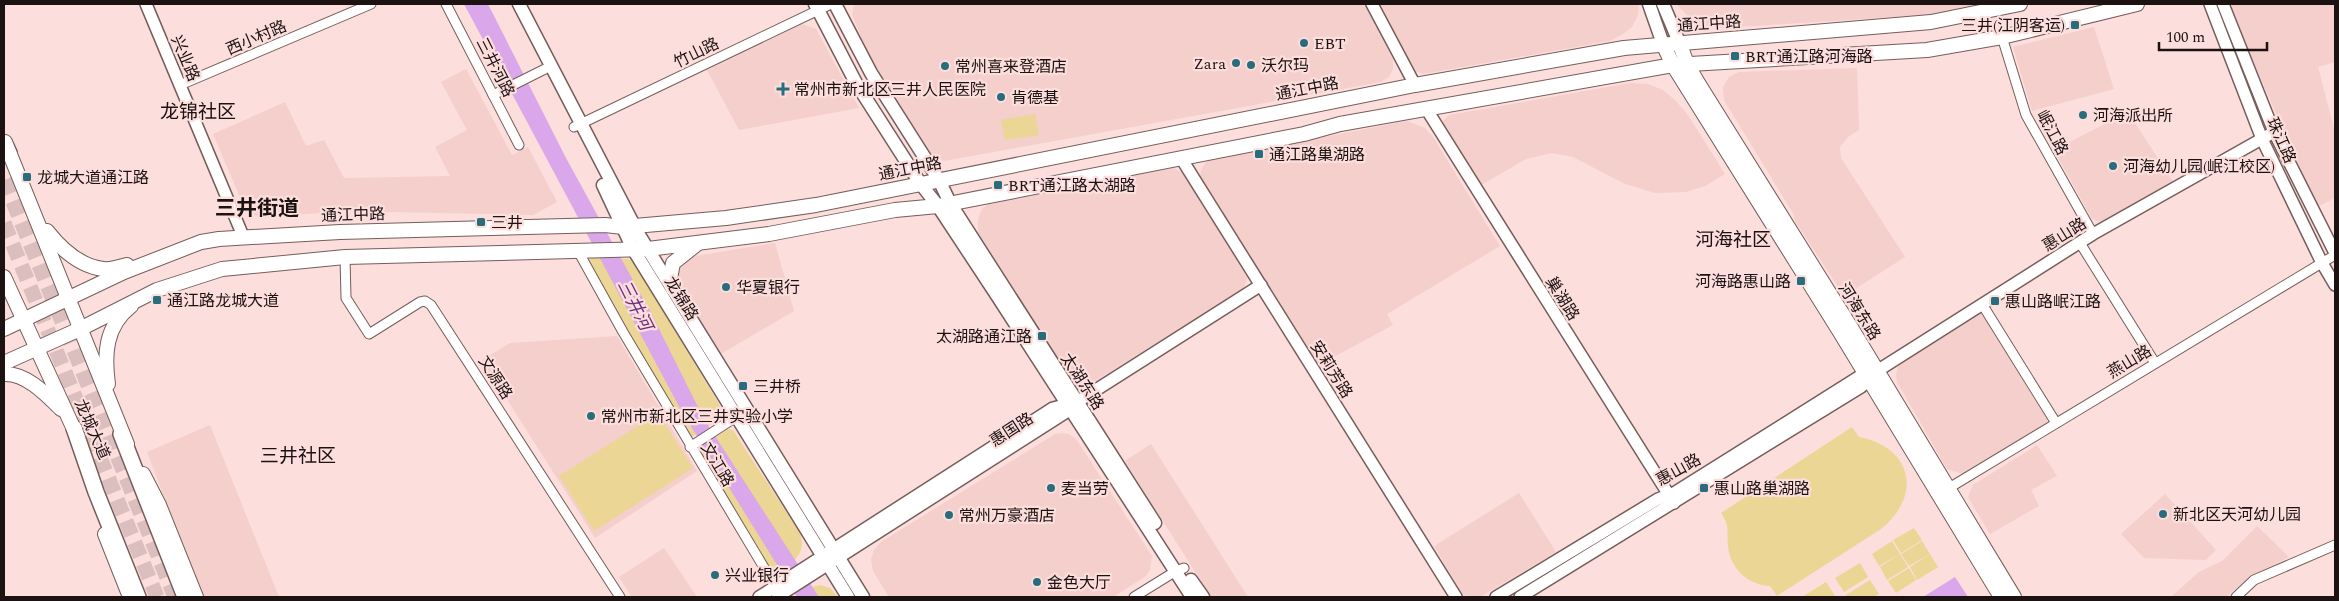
<svg xmlns="http://www.w3.org/2000/svg" width="2339" height="601" viewBox="0 0 2339 601" font-family="Spectral,'Noto Sans SC',serif">
<rect width="100%" height="100%" fill="#fcdedc"/>
<!-- built -->
<g fill="#f4cfcb">
<polygon points="854,4 1365,4 1393,60 1393,69 1389,77 1381,82 944,161 932,154 888,88 864,45 852,14"/>
<polygon points="1378,4 1639,4 1638,15 1632,27 1623,34 1610,41 1423,74 1412,70"/>
<polygon points="1676,4 1984,4 1984,6 1970,12 1722,28 1703,25 1691,19"/>
<polygon points="2232,4 2335,4 2335,62 2318,67 2335,133 2335,198 2317,207 2232,13"/>
<polygon points="802,24 816,29 859,108 739,130 707,70"/>
<polygon points="2094,27 2114,89 2032,111 2013,47"/>
<polygon points="1857,68 1859,130 1848,137 1840,147 1841,158 1905,257 1844,296 1795,221 1793,213 1724,100 1723,87 1729,77 1739,72"/>
<polygon points="466,69 512,155 528,147 557,202 533,215 344,211 260,218 245,209 213,134 285,102 306,146 324,140 344,178 450,176 435,147 467,130 441,82"/>
<polygon points="1630,83 1648,84 1663,90 1675,100 1688,115 1725,174 1705,186 1686,192 1655,193 1625,184 1573,157 1552,153 1526,159 1478,187 1443,128 1443,121 1449,115"/>
<polygon points="2128,112 2173,182 2101,222 2092,219 2054,150"/>
<polygon points="1407,121 1425,128 1433,137 1500,246 1387,314 1393,325 1319,365 1200,176 1202,168 1209,159"/>
<polygon points="1170,166 1186,175 1247,278 1244,288 1092,383 1070,378 983,243 978,232 978,219 982,209 991,202"/>
<polygon points="775,243 794,311 719,355 677,290 675,274 682,262 695,256"/>
<polygon points="1978,312 1987,315 2049,414 2047,423 1963,474 1947,469 1897,382 1896,375 1898,366 1906,358"/>
<polygon points="617,336 697,471 595,538 482,360 510,343"/>
<polygon points="210,425 279,597 202,597 147,452"/>
<polygon points="1061,433 1069,434 1076,439 1152,556 1150,570 1145,577 1113,597 889,597 873,571 871,560 874,550 881,542 1055,434"/>
<polygon points="1151,444 1248,597 1211,597 1125,461"/>
<polygon points="2037,445 2057,476 2031,490 2039,506 1990,534 1968,497 1973,485"/>
<polygon points="1519,493 1556,552 1480,597 1463,595 1434,546"/>
<polygon points="2165,494 2216,550 2206,560 2144,558 2121,534"/>
<polygon points="2257,526 2289,557 2250,577 2226,597 2171,597 2199,572 2222,561"/>
<polygon points="664,548 697,597 632,597 619,577"/>
</g>
<!-- green -->
<g fill="#ecd695">
<polygon points="1035,114 1039,135 1005,140 1001,120"/>
<polygon points="591,257 629,259 637,266 723,411 721,418 692,437 687,434 589,261"/>
<polygon points="658,413 693,468 594,531 559,476"/>
<path d="M1852,427L1859,437C1912,447 1923,495 1881,529L1777,596L1770,586C1748,585 1731,569 1728,547C1726,531 1731,528 1721,513Z"/>
<path d="M728,429L733,430L800,533C807,554 793,563 777,573H772L699,453L701,447Z"/>
<polygon points="1914,528 1922,540 1901,553 1893,540"/>
<polygon points="1892,541 1900,554 1879,566 1872,554"/>
<polygon points="1922,541 1930,554 1909,566 1901,554"/>
<polygon points="1900,554 1908,567 1887,580 1880,567"/>
<polygon points="1930,554 1938,567 1917,580 1910,567"/>
<polygon points="1860,563 1868,577 1844,592 1835,578"/>
<polygon points="1909,568 1916,580 1896,593 1888,581"/>
<polygon points="1870,580 1879,594 1873,597 1847,597 1846,595"/>
<polygon points="1826,582 1835,596 1802,597"/>
<polygon points="820,585 830,588 838,597 819,597 811,587"/>
</g>
<!-- water -->
<g fill="#d9a7ea">
<polygon points="464,4 488,4 566,158 651,313 704,419 819,597 797,597 682,412"/>
<polygon points="1955,577 1968,597 1923,597"/>
</g>
<g fill="none" stroke-linecap="round" stroke-linejoin="round">
<!-- trunk-tunnel -->
<g stroke="#dabfbe" stroke-width="15" stroke-dasharray="15 8" stroke-linecap="butt">
<polyline points="4,180 175,597"/>
<polyline points="4,223 157,597"/>
</g>
<defs>
<g id="minor">
<polyline points="446,4 519,145"/>
<polyline points="2002,37 2026,115 2093,234"/>
<polyline points="180,85 371,4"/>
<polyline points="493,95 545,69"/>
<polyline points="574,127 831,4"/>
<polyline points="2080,243 2155,363"/>
<polyline points="578,251 623,332 775,586"/>
<polyline points="345,257 346,298 369,334 420,302 425,301 431,305 620,597"/>
<polyline points="1982,304 2056,423"/>
<polyline points="690,447 736,417"/>
<polyline points="1944,491 2335,255"/>
<polyline points="1134,597 1176,571 1184,568"/>
<polyline points="2236,597 2254,580 2335,545"/>
</g>
<g id="tertiary">
<polyline points="146,4 243,236"/>
<polyline points="1372,4 1415,85"/>
<polyline points="2210,4 2262,139 2322,263 2335,285"/>
<polyline points="2223,4 2274,132 2335,253"/>
<polyline points="1427,110 1674,503"/>
<polyline points="1181,158 1456,597"/>
<polyline points="759,597 1053,408 1076,402"/>
<polyline points="777,597 1071,409 1077,402 1261,285"/>
<polyline points="1496,597 1658,499 1674,493 1865,373 1877,371 2093,234 2274,132"/>
<polyline points="1520,597 1861,387 1874,375"/>
</g>
<g id="secondary">
<polyline points="519,4 639,235 863,597"/>
<polyline points="815,4 856,83 920,183 938,206 998,297 1192,597"/>
<polyline points="835,4 871,73 939,180 950,203 1155,523"/>
<polyline points="1649,4 1663,44"/>
<polyline points="1663,4 1679,42"/>
<polyline points="603,185 633,249 848,597"/>
<polyline points="1191,580 1203,597"/>
</g>
<g id="primary">
<polyline points="1679,42 1687,64 1698,83 1850,326 2014,597"/>
<polyline points="1663,44 1673,65 1840,332 2001,597"/>
<polyline points="5,142 127,444"/>
<path d="M47,231C61,249 80,266 103,269C110,270 120,267 127,265"/>
<polyline points="4,277 78,438"/>
<polyline points="673,289 670,279 673,263 697,244"/>
<polyline points="4,329 124,272 201,242 219,239 340,232 605,225 623,227 726,218 816,205 1415,85 1624,48 1931,22 2020,4"/>
<polyline points="4,363 80,329 157,290 222,269 345,257 648,249 769,234 895,210 938,206 1304,134 1340,124 1673,65 1927,50 2002,37 2137,4"/>
<path d="M4,374C26,373 46,394 61,409"/>
<path d="M108,384C104,355 105,326 131,306"/>
<polyline points="143,474 159,505 196,597"/>
<polyline points="105,534 130,597"/>
</g>
<g id="trunk">
<polyline points="4,143 9,153"/>
<polyline points="74,428 96,492 138,597"/>
<polyline points="121,434 185,597"/>
</g>
</defs>
<!-- minor casing -->
<use href="#minor" stroke="#765d5b" stroke-width="11"/>
<!-- tertiary casing -->
<use href="#tertiary" stroke="#765d5b" stroke-width="14"/>
<!-- secondary casing -->
<use href="#secondary" stroke="#765d5b" stroke-width="15"/>
<!-- primary casing -->
<use href="#primary" stroke="#765d5b" stroke-width="16"/>
<!-- trunk casing -->
<use href="#trunk" stroke="#765d5b" stroke-width="18"/>
<!-- minor -->
<use href="#minor" stroke="#fff" stroke-width="9"/>
<!-- tertiary -->
<use href="#tertiary" stroke="#fff" stroke-width="11"/>
<!-- secondary -->
<use href="#secondary" stroke="#fff" stroke-width="12"/>
<!-- primary -->
<use href="#primary" stroke="#fff" stroke-width="14"/>
<!-- trunk -->
<use href="#trunk" stroke="#fff" stroke-width="15"/>
</g>
<!-- markers -->
<g fill="#296d7d" stroke="#fcdedc" stroke-width="2">
<rect x="2070" y="20" width="10" height="10" rx="2.5"/>
<circle cx="1304" cy="43" r="5"/>
<rect x="1730" y="51" width="10" height="10" rx="2.5"/>
<circle cx="1236" cy="63" r="5"/>
<circle cx="1251" cy="65" r="5"/>
<circle cx="945" cy="66" r="5"/>
<path d="M780.5 81.5h5v5h5v5h-5v5h-5v-5h-5v-5h5z"/>
<circle cx="1001" cy="97" r="5"/>
<circle cx="2083" cy="115" r="5"/>
<rect x="1254" y="149" width="10" height="10" rx="2.5"/>
<circle cx="2113" cy="166" r="5"/>
<rect x="22" y="172" width="10" height="10" rx="2.5"/>
<rect x="993" y="180" width="10" height="10" rx="2.5"/>
<rect x="476" y="217" width="10" height="10" rx="2.5"/>
<rect x="1796" y="276" width="10" height="10" rx="2.5"/>
<circle cx="726" cy="287" r="5"/>
<rect x="152" y="295" width="10" height="10" rx="2.5"/>
<rect x="1990" y="296" width="10" height="10" rx="2.5"/>
<rect x="1037" y="331" width="10" height="10" rx="2.5"/>
<rect x="738" y="381" width="10" height="10" rx="2.5"/>
<circle cx="591" cy="416" r="5"/>
<circle cx="1051" cy="488" r="5"/>
<rect x="1699" y="483" width="10" height="10" rx="2.5"/>
<circle cx="2163" cy="514" r="5"/>
<circle cx="949" cy="515" r="5"/>
<circle cx="715" cy="575" r="5"/>
<circle cx="1037" cy="582" r="5"/>
</g>
<g text-anchor="middle" stroke-width="4.5" stroke-linejoin="round" paint-order="stroke">
<!-- street labels -->
<g font-size="16" fill="#1c1212" stroke="#fcdedc">
<text transform="translate(1709 23) rotate(-4)" y="6">通江中路</text>
<text transform="translate(256 37) rotate(-23)" y="6">西小村路</text>
<text transform="translate(696 52) rotate(-26)" y="6">竹山路</text>
<text transform="translate(186 58) rotate(67)" y="6">兴业路</text>
<text transform="translate(496 67) rotate(63)" y="6">三井河路</text>
<text transform="translate(1307 88) rotate(-11)" y="6">通江中路</text>
<text transform="translate(2053 132) rotate(62)" y="6">岷江路</text>
<text transform="translate(2282 140) rotate(66)" y="6">珠江路</text>
<text transform="translate(910 168) rotate(-11)" y="6">通江中路</text>
<text transform="translate(353 214) rotate(-2)" y="6">通江中路</text>
<text transform="translate(2064 234) rotate(-32)" y="6">惠山路</text>
<text transform="translate(682 298) rotate(58)" y="6">龙锦路</text>
<text transform="translate(1563 298) rotate(58)" y="6">巢湖路</text>
<text transform="translate(1860 311) rotate(58)" y="6">河海东路</text>
<text transform="translate(2129 361) rotate(-31)" y="6">燕山路</text>
<text transform="translate(1332 369) rotate(58)" y="6">安莉芳路</text>
<text transform="translate(496 377) rotate(57)" y="6">文源路</text>
<text transform="translate(1083 381) rotate(57)" y="6">太湖东路</text>
<text transform="translate(93 429) rotate(66)" y="6">龙城大道</text>
<text transform="translate(1011 429) rotate(-33)" y="6">惠国路</text>
<text transform="translate(718 464) rotate(59)" y="6">文江路</text>
<text transform="translate(1678 469) rotate(-29)" y="6">惠山路</text>
</g>
<!-- poi labels -->
<g font-size="16" fill="#1c1212" stroke="#fcdedc" text-anchor="start">
<text x="2065" y="31" text-anchor="end">三井(江阴客运)</text>
<text x="1314" y="49">EBT</text>
<text x="1745" y="62">BRT通江路河海路</text>
<text x="1226" y="69" text-anchor="end">Zara</text>
<text x="1261" y="71">沃尔玛</text>
<text x="955" y="72">常州喜来登酒店</text>
<text x="794" y="95">常州市新北区三井人民医院</text>
<text x="1011" y="103">肯德基</text>
<text x="2093" y="121">河海派出所</text>
<text x="1269" y="160">通江路巢湖路</text>
<text x="2123" y="172">河海幼儿园(岷江校区)</text>
<text x="37" y="183">龙城大道通江路</text>
<text x="1008" y="191">BRT通江路太湖路</text>
<text x="491" y="228">三井</text>
<text x="1791" y="287" text-anchor="end">河海路惠山路</text>
<text x="736" y="293">华夏银行</text>
<text x="167" y="306">通江路龙城大道</text>
<text x="2005" y="307">惠山路岷江路</text>
<text x="1032" y="342" text-anchor="end">太湖路通江路</text>
<text x="753" y="392">三井桥</text>
<text x="601" y="422">常州市新北区三井实验小学</text>
<text x="1061" y="494">麦当劳</text>
<text x="1714" y="494">惠山路巢湖路</text>
<text x="2173" y="520">新北区天河幼儿园</text>
<text x="959" y="521">常州万豪酒店</text>
<text x="725" y="581">兴业银行</text>
<text x="1047" y="588">金色大厅</text>
</g>
<!-- water labels -->
<g font-size="18" font-style="italic" fill="#6d3180" stroke="#fcdedc">
<text transform="translate(635 305) rotate(63)" y="6">三井河</text>
</g>
<!-- quarter labels -->
<g font-size="19" fill="#1c1212" stroke="#fcdedc">
<text x="198" y="118">龙锦社区</text>
<text x="1733" y="246">河海社区</text>
<text x="298" y="462">三井社区</text>
</g>
<!-- district labels -->
<g font-size="21" font-weight="bold" fill="#1c1212" stroke="#fcdedc">
<text x="257" y="215">三井街道</text>
</g>
</g>
<!-- border -->
<rect width="2339" height="601" fill="none" stroke="#1c1212" stroke-width="10"/>
<!-- scale -->
<path d="M2159 42v8h108v-8" fill="none" stroke="#1c1212" stroke-width="2.5"/>
<text x="2166" y="42" font-size="15" fill="#1c1212" stroke="#fcdedc" stroke-width="4" paint-order="stroke">100 m</text>
</svg>
